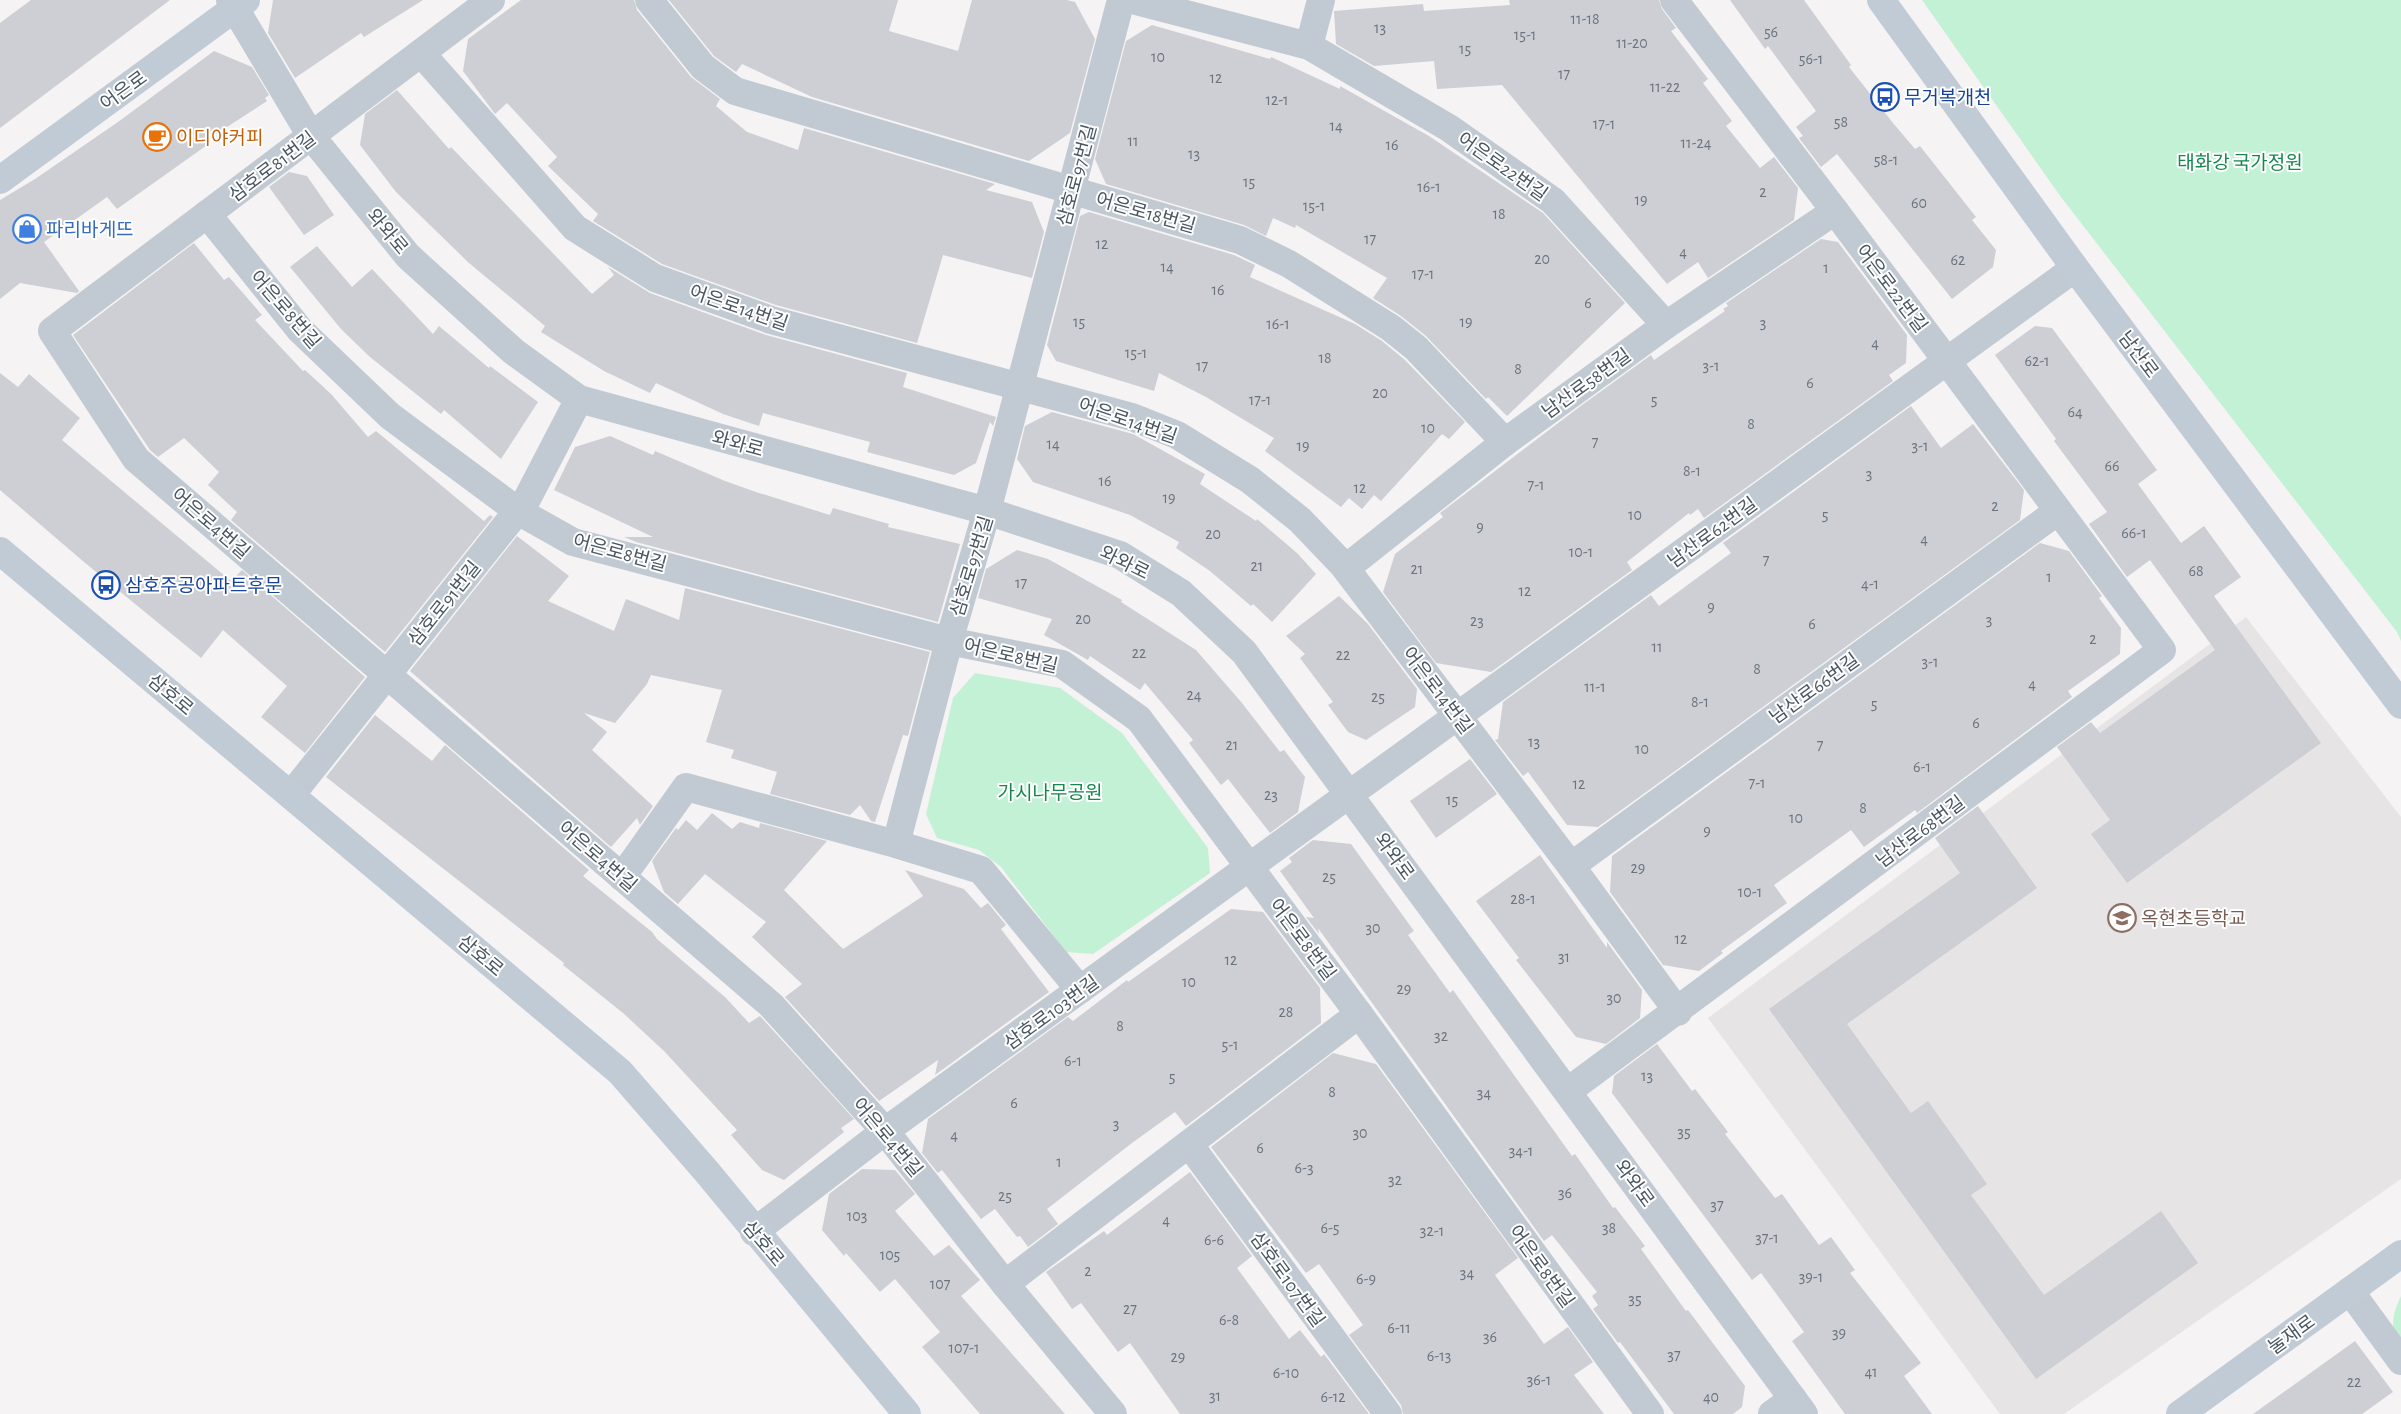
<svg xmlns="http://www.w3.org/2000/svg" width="2401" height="1414" viewBox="0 0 2401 1414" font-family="'Alegreya Sans','Noto Sans KR',sans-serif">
<rect width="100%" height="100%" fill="#f5f3f3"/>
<!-- education -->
<polygon fill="#e6e4e5" points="2246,617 2401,817 2401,1179 2064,1414 2000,1414 1708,1018"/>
<!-- green -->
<g fill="#c3f1d5">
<polygon points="1922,0 2401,0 2401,641 2397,632 2061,197"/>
<polygon points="975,673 1060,688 1122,733 1208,848 1210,873 1093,954 1066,952 1001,867 979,850 937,838 926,814 953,698"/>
<path d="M2401,1296V1346C2388,1329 2393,1313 2401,1296Z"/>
</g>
<!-- building -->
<g fill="#cdcfd5">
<polygon points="31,0 170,0 0,128 0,23"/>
<polygon points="273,0 423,0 364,37 361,33 295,78 268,33"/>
<polygon points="521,0 634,0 637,10 691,77 720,99 716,106 747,132 798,150 804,128 995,184 986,190 1032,202 1044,232 1032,278 943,255 917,343 776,305 662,264 593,221 598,214 548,166 557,157 507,103 495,114 463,71 468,39"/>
<polygon points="669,0 898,0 889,31 958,51 972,0 1067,0 1075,2 1095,39 1070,133 1029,161 812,97 742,64 736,72 714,56"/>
<polygon points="1509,0 1659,0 1662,9 1676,28 1671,31 1708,79 1703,83 1732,121 1726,126 1760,168 1774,157 1798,188 1794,220 1708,278 1698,262 1667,284 1502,85 1437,89 1434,61 1374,66 1336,44 1334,11 1423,4 1424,11 1510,5"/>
<polygon points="1730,0 1804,0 1851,65 1849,67 1893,123 1915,149 1920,146 1976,217 1972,220 1996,250 1993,267 1952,299 1837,154 1821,167 1799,138 1803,136 1796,127 1816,111 1768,46 1765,49"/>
<polygon points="1152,25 1270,59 1271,57 1340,89 1340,86 1429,136 1543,213 1625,303 1507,416 1488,397 1486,399 1426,336 1401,316 1373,298 1387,278 1296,225 1295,228 1273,218 1266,236 1244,225 1106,184 1095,159 1126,41"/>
<polygon points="214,51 252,67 269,95 265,98 267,101 207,140 210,143 117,209 107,197 44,242 79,291 77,293 20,283 0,299 0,200 35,179 118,122"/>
<polygon points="397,90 449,149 451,147 592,294 614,275 608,267 650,293 766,335 907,373 903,387 996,417 993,426 990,422 976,463 954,475 867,452 870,442 763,413 759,426 723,414 656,383 650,393 604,371 541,332 545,326 469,263 396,192 360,145 365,114"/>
<polygon points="289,172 307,176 334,215 304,235 269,187"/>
<polygon points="1089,212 1234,255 1255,265 1250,277 1355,324 1382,341 1405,360 1465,422 1449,439 1442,434 1381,501 1374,495 1362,509 1349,498 1341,507 1265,451 1274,438 1206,397 1159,373 1154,391 1056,361 1047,345 1080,216"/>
<polygon points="1821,239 1838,242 1907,335 1906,363 1889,375 1893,381 1704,518 1698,509 1690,515 1689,513 1627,562 1632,570 1491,672 1436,663 1383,592 1395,554 1443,517 1440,513 1578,408 1651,355 1654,360 1725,311 1723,309 1728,306 1726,303"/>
<polygon points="194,243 224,280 229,277 262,315 255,320 303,371 305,370 331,394 368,437 376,431 484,521 490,515 493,517 385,652 231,520 237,512 208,485 219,472 184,438 158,457 150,450 73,335"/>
<polygon points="317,246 352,287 372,269 433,334 439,326 489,368 490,366 538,402 501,459 444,410 441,414 370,357 341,329 290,267"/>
<polygon points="2035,326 2052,328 2157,470 2138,484 2181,543 2204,526 2241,577 2214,596 2321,743 2127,883 2091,834 2110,820 2057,747 2091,722 2100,733 2215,650 2150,560 2127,577 2089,524 2107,512 2054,441 2056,439 1995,355"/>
<polygon points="0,373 18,387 29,374 80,418 62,440 231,581 242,570 365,677 305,753 261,717 287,686 223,630 201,658 84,562 0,490"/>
<polygon points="1911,406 1941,448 1973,424 2024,490 2020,520 1598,827 1567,825 1528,772 1523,776 1495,740 1498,739 1503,702 1651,595 1659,606 1731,553 1723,543"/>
<polygon points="1052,412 1133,434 1205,474 1200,484 1256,521 1257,519 1297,553 1316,574 1272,622 1253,604 1251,606 1210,571 1176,548 1179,542 1130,515 1033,482 1017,459 1025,426"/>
<polygon points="610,436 653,455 655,451 725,481 756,492 830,515 833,508 889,524 888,527 960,544 938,622 636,542 624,537 653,537 554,490 575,447"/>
<polygon points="517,536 569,576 548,601 614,631 626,599 679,620 685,588 930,652 908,736 903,735 875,822 871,821 860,805 850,815 770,794 777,772 731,758 734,750 706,742 722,690 651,675 647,684 615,723 584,713 607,732 592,750 653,806 640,825 637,818 611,847 410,671"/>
<polygon points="2040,543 2069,551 2102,596 2099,598 2121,628 2120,654 2068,691 2072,697 1917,813 1915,810 1864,847 1851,830 1774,885 1787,903 1721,951 1723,953 1699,971 1663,965 1610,892 1612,856"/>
<polygon points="1017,550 1048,559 1122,600 1121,602 1196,650 1242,703 1280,752 1284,750 1305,777 1298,812 1270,833 1228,779 1221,785 1189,743 1193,740 1145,683 1140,690 1090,656 1088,660 1044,635 1052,619 978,598 986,569"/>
<polygon points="1339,596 1368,624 1417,689 1415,707 1366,740 1348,732 1328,705 1333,702 1300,658 1305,654 1286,636"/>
<polygon points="375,715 432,761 445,745 589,870 583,876 652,932 657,939 726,998 749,1023 760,1016 854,1119 841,1128 844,1132 784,1180 762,1170 731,1135 737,1130 664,1051 623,1013 563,965 564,963 326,777"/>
<polygon points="1470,759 1497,794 1436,838 1410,801"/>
<polygon points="1978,806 2037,888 1847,1024 1911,1113 1928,1101 1987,1184 1971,1195 2044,1295 2161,1211 2198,1263 2036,1379 1769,1009 1960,873 1935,838"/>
<polygon points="712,813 732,829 740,822 759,828 760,823 827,841 784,890 843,949 923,896 905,870 964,889 981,908 988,903 1006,925 1001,929 1049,992 935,1075 938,1060 879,1101 785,997 802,984 752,937 766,922 705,874 678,904 664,892 652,861 676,828 678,830 686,820 697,830"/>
<polygon points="1313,840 1351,844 1414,931 1408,935 1450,993 1453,990 1572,1156 1575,1154 1613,1208 1615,1207 1645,1246 1641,1249 1686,1311 1688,1310 1745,1386 1742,1407 1733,1414 1674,1414 1620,1342 1618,1343 1593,1309 1598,1305 1592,1296 1597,1292 1552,1235 1544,1241 1318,928 1319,934 1306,917 1314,918 1280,871 1292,862 1289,858"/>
<polygon points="1540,855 1607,948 1607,942 1642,990 1640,1018 1606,1044 1576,1037 1516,960 1519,958 1476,901"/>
<polygon points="1231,909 1263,912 1320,988 1321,1023 1186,1126 1175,1112 1132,1143 1047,1209 1058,1224 1028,1247 1020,1236 1017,1237 995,1209 981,1219 942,1170 938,1173 922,1153 928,1119 1068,1017 1073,1021 1127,980 1128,982"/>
<polygon points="1657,1044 1692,1091 1695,1089 1728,1132 1725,1134 1775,1198 1782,1194 1819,1245 1831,1237 1855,1270 1850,1273 1921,1363 1904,1376 1932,1414 1845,1414 1792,1341 1804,1332 1761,1273 1752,1280 1612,1093 1614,1076"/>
<polygon points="1333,1053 1376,1064 1518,1258 1495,1275 1544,1344 1568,1327 1593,1362 1574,1375 1604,1414 1403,1414 1401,1405 1349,1335 1363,1325 1319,1264 1306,1273 1211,1147"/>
<polygon points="862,1169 895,1170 915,1194 895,1211 934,1256 949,1245 980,1280 961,1296 1065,1414 980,1414 922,1347 940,1332 895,1279 880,1292 846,1253 844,1256 822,1230 829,1194"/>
<polygon points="1190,1172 1252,1256 1237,1268 1289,1339 1300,1330 1321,1357 1324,1354 1369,1414 1180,1414 1130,1343 1118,1352 1081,1303 1072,1309 1046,1272 1104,1231 1107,1235"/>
<polygon points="2355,1341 2393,1392 2362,1414 2253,1414"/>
</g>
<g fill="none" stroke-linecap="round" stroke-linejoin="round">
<!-- street -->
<g stroke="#c1cad2" stroke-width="28">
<polyline points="230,0 311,136 408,256 513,351 579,399 987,511 1120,555 1181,593 1244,652 1804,1414"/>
<polyline points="491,0 52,331 136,459 771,1005 885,1131 1005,1284 1113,1414"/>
<polyline points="649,0 703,67 735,91 1240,240 1289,264 1391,328 1416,348 1505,442"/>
<polyline points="1132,0 1309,46 1449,128 1553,201 1666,325"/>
<polyline points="1309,46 1321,0"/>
<polyline points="421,53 575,228 655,278 771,320 1132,417 1177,435 1250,480 1300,520 1343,565 1571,866 1678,1012"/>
<polyline points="207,214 300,330 390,416 518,511 573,542 949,641 1062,664 1139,719 1359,1014 1650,1414"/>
<polyline points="1346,568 1505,442 1666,325 1835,211"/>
<polyline points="291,795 527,499 579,399"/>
<polyline points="896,844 949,641 987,511 1121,0"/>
<polyline points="1571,866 2058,511"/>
<polyline points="622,877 686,787 896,844 981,870 1080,990"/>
<polyline points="1568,1091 2162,650 1835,211 1674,0"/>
<polyline points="1189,1144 1388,1414"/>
<polyline points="754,1232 885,1131 2075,268"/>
<polyline points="1005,1284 1359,1014"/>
<polyline points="2350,1291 2401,1361"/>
<polyline points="1772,1414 1793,1399"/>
</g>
<!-- secondary -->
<g stroke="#c1cbd6" stroke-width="28">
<polyline points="1881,0 2075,268 2401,705"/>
<polyline points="0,180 246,0"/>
<polyline points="0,551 620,1072 707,1172 907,1414"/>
<polyline points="2180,1414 2401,1254"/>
</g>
</g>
<!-- icons -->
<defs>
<symbol id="bus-ring" viewBox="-11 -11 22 22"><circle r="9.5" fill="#fff" stroke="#1a4fb4" stroke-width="1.5"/><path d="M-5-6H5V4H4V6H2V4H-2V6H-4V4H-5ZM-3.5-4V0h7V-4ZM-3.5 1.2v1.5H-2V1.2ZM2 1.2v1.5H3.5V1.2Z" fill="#1a4fb4"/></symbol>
<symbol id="cafe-ring" viewBox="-11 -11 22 22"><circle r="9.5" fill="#fff" stroke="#e8710a" stroke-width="1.5"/><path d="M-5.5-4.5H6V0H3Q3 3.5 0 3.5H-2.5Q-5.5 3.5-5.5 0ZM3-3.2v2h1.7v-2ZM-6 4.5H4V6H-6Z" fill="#e8710a"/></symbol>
<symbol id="shop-ring" viewBox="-11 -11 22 22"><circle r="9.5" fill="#fff" stroke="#3f7fe0" stroke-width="1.5"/><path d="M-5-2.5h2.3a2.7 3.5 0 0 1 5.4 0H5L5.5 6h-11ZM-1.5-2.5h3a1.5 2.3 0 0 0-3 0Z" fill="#3f7fe0"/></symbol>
<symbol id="school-ring" viewBox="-11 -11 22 22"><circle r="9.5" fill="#fff" stroke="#8d6e63" stroke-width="1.5"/><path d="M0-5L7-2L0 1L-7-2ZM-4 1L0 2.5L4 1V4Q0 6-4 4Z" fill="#8d6e63"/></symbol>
</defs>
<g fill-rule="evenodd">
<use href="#bus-ring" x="1869" y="81" width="32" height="32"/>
<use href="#cafe-ring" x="141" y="121" width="32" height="32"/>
<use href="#shop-ring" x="11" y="213" width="32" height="32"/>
<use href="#bus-ring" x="90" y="569" width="32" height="32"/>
<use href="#school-ring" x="2106" y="902" width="32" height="32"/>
</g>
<g text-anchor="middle" stroke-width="4" stroke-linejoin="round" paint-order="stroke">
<!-- number labels -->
<g font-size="16" fill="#6b747e">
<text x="1585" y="24">11-18</text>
<text x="1380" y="33">13</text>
<text x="1771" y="37">56</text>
<text x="1525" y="40">15-1</text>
<text x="1632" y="48">11-20</text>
<text x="1465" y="54">15</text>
<text x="1158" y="62">10</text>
<text x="1811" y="64">56-1</text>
<text x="1564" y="79">17</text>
<text x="1216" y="83">12</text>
<text x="1665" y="92">11-22</text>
<text x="1277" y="105">12-1</text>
<text x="1841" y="127">58</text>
<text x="1604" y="129">17-1</text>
<text x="1336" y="131">14</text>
<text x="1133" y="146">11</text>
<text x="1696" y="148">11-24</text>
<text x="1392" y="150">16</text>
<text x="1194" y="159">13</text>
<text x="1886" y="165">58-1</text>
<text x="1249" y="187">15</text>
<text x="1429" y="192">16-1</text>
<text x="1763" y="197">2</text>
<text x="1641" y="205">19</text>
<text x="1919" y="208">60</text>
<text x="1314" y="211">15-1</text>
<text x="1499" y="219">18</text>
<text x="1370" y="244">17</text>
<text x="1102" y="249">12</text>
<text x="1683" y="257">4</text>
<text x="1542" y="264">20</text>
<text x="1958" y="265">62</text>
<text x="1167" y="272">14</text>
<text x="1826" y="273">1</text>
<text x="1423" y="279">17-1</text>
<text x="1218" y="295">16</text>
<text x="1588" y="308">6</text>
<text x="1079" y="327">15</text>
<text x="1466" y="327">19</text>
<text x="1763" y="328">3</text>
<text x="1278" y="329">16-1</text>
<text x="1875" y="348">4</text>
<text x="1136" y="358">15-1</text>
<text x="1325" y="363">18</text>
<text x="2037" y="366">62-1</text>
<text x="1202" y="371">17</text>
<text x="1711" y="371">3-1</text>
<text x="1518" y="374">8</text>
<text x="1810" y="388">6</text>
<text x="1380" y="398">20</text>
<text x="1260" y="405">17-1</text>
<text x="1654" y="405">5</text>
<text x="2075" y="417">64</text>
<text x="1751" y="429">8</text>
<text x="1428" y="433">10</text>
<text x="1595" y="447">7</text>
<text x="1053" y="449">14</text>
<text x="1303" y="451">19</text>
<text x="1920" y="451">3-1</text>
<text x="2112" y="471">66</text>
<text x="1692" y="476">8-1</text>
<text x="1869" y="479">3</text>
<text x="1105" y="486">16</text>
<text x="1536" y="490">7-1</text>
<text x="1360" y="493">12</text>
<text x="1169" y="503">19</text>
<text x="1995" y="511">2</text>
<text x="1635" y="520">10</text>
<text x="1825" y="520">5</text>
<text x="1480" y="532">9</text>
<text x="2134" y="538">66-1</text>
<text x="1213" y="539">20</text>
<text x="1924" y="544">4</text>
<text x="1581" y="557">10-1</text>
<text x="1766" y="565">7</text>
<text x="1257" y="571">21</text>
<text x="1417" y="574">21</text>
<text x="2196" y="576">68</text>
<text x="2049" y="582">1</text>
<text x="1021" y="588">17</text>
<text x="1870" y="589">4-1</text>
<text x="1525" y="596">12</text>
<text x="1711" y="612">9</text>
<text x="1083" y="624">20</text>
<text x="1989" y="625">3</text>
<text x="1477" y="626">23</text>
<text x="1812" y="629">6</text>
<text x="2093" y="644">2</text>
<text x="1657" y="652">11</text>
<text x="1139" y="658">22</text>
<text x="1343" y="660">22</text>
<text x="1930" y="667">3-1</text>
<text x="1757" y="674">8</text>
<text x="2032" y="689">4</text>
<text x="1595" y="692">11-1</text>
<text x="1194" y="700">24</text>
<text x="1378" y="702">25</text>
<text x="1700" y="707">8-1</text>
<text x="1874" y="709">5</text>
<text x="1976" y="728">6</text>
<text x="1534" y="747">13</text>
<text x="1232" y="750">21</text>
<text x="1820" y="750">7</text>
<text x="1642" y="754">10</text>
<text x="1922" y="772">6-1</text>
<text x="1757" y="788">7-1</text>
<text x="1579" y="789">12</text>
<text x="1271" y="800">23</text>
<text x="1452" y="805">15</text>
<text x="1863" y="813">8</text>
<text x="1796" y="823">10</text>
<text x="1707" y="836">9</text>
<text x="1638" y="873">29</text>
<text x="1329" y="882">25</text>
<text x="1750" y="897">10-1</text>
<text x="1523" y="904">28-1</text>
<text x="1373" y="933">30</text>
<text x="1681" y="944">12</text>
<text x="1564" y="962">31</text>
<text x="1231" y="965">12</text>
<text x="1189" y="987">10</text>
<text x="1404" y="994">29</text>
<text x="1614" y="1003">30</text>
<text x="1286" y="1017">28</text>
<text x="1120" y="1031">8</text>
<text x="1441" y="1041">32</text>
<text x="1230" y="1050">5-1</text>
<text x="1073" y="1066">6-1</text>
<text x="1647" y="1081">13</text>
<text x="1172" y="1082">5</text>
<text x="1332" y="1097">8</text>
<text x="1484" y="1098">34</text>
<text x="1014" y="1108">6</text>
<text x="1116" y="1129">3</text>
<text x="1684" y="1137">35</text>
<text x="1360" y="1138">30</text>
<text x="954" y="1140">4</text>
<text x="1260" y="1153">6</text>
<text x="1521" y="1156">34-1</text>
<text x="1059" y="1167">1</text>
<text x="1304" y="1173">6-3</text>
<text x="1395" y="1185">32</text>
<text x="1565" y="1198">36</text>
<text x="1005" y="1201">25</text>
<text x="1717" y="1210">37</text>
<text x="857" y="1221">103</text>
<text x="1166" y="1225">4</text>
<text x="1330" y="1233">6-5</text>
<text x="1609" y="1233">38</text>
<text x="1432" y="1236">32-1</text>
<text x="1767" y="1243">37-1</text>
<text x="1214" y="1245">6-6</text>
<text x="890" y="1260">105</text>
<text x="1088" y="1276">2</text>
<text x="1467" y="1278">34</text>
<text x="1811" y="1282">39-1</text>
<text x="1366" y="1284">6-9</text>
<text x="940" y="1289">107</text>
<text x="1635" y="1304">35</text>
<text x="1130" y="1314">27</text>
<text x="1229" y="1325">6-8</text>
<text x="1399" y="1333">6-11</text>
<text x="1839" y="1338">39</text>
<text x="1490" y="1342">36</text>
<text x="964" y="1353">107-1</text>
<text x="1674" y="1360">37</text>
<text x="1439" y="1361">6-13</text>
<text x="1178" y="1362">29</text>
<text x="1871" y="1377">41</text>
<text x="1286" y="1378">6-10</text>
<text x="1539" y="1385">36-1</text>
<text x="2354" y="1387">22</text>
<text x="1215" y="1401">31</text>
<text x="1333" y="1402">6-12</text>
<text x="1711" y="1402">40</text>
</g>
<!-- street labels -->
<g font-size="19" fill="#4a5661" stroke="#fff">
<text transform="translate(123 90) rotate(-36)" y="7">어은로</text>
<text transform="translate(272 166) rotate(-37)" y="7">삼호로81번길</text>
<text transform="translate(1503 166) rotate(35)" y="7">어은로22번길</text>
<text transform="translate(1076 175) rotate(-75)" y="7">삼호로97번길</text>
<text transform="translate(1146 212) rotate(16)" y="7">어은로18번길</text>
<text transform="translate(388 231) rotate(50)" y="7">와와로</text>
<text transform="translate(1892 288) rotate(53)" y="7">어은로22번길</text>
<text transform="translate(739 307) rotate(19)" y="7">어은로14번길</text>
<text transform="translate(286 309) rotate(49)" y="7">어은로8번길</text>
<text transform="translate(2139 354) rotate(53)" y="7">남산로</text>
<text transform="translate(1586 383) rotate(-36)" y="7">남산로58번길</text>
<text transform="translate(1128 420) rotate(19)" y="7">어은로14번길</text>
<text transform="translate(738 443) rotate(15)" y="7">와와로</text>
<text transform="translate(211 523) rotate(41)" y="7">어은로4번길</text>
<text transform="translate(1712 532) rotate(-36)" y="7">남산로62번길</text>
<text transform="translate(620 552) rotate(15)" y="7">어은로8번길</text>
<text transform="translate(1125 562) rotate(26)" y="7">와와로</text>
<text transform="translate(971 566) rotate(-73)" y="7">삼호로97번길</text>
<text transform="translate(444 603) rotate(-51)" y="7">삼호로91번길</text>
<text transform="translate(1011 655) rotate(13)" y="7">어은로8번길</text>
<text transform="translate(1814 688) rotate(-36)" y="7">남산로66번길</text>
<text transform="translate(1438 690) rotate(53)" y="7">어은로14번길</text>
<text transform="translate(171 694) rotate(40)" y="7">삼호로</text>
<text transform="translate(1920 831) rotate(-37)" y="7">남산로68번길</text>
<text transform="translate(598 856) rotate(41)" y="7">어은로4번길</text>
<text transform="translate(1395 856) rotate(54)" y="7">와와로</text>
<text transform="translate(1303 939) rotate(53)" y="7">어은로8번길</text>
<text transform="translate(481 955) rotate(40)" y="7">삼호로</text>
<text transform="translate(1051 1012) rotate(-36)" y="7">삼호로103번길</text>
<text transform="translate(888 1137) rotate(50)" y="7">어은로4번길</text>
<text transform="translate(1635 1183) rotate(54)" y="7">와와로</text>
<text transform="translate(764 1243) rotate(50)" y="7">삼호로</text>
<text transform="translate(1542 1266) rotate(54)" y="7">어은로8번길</text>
<text transform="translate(1288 1279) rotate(54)" y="7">삼호로107번길</text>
<text transform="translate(2291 1334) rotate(-36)" y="7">눌재로</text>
</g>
<!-- transit labels -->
<g font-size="19" fill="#164399" stroke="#fff" text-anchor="start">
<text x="1904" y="104">무거복개천</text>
<text x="125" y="592">삼호주공아파트후문</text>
</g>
<!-- food labels -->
<g font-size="19" fill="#c56008" stroke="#fff" text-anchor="start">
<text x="176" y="144">이디야커피</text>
</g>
<!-- park labels -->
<g font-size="19" fill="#17864f" stroke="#fff">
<text x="2240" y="169">태화강 국가정원</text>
<text x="1050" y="799">가시나무공원</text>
</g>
<!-- shop labels -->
<g font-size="19" fill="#366cbe" stroke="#fff" text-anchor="start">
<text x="46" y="236">파리바게뜨</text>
</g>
<!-- education labels -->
<g font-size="19" fill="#785e54" stroke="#fff" text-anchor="start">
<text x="2141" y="925">옥현초등학교</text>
</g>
</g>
</svg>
